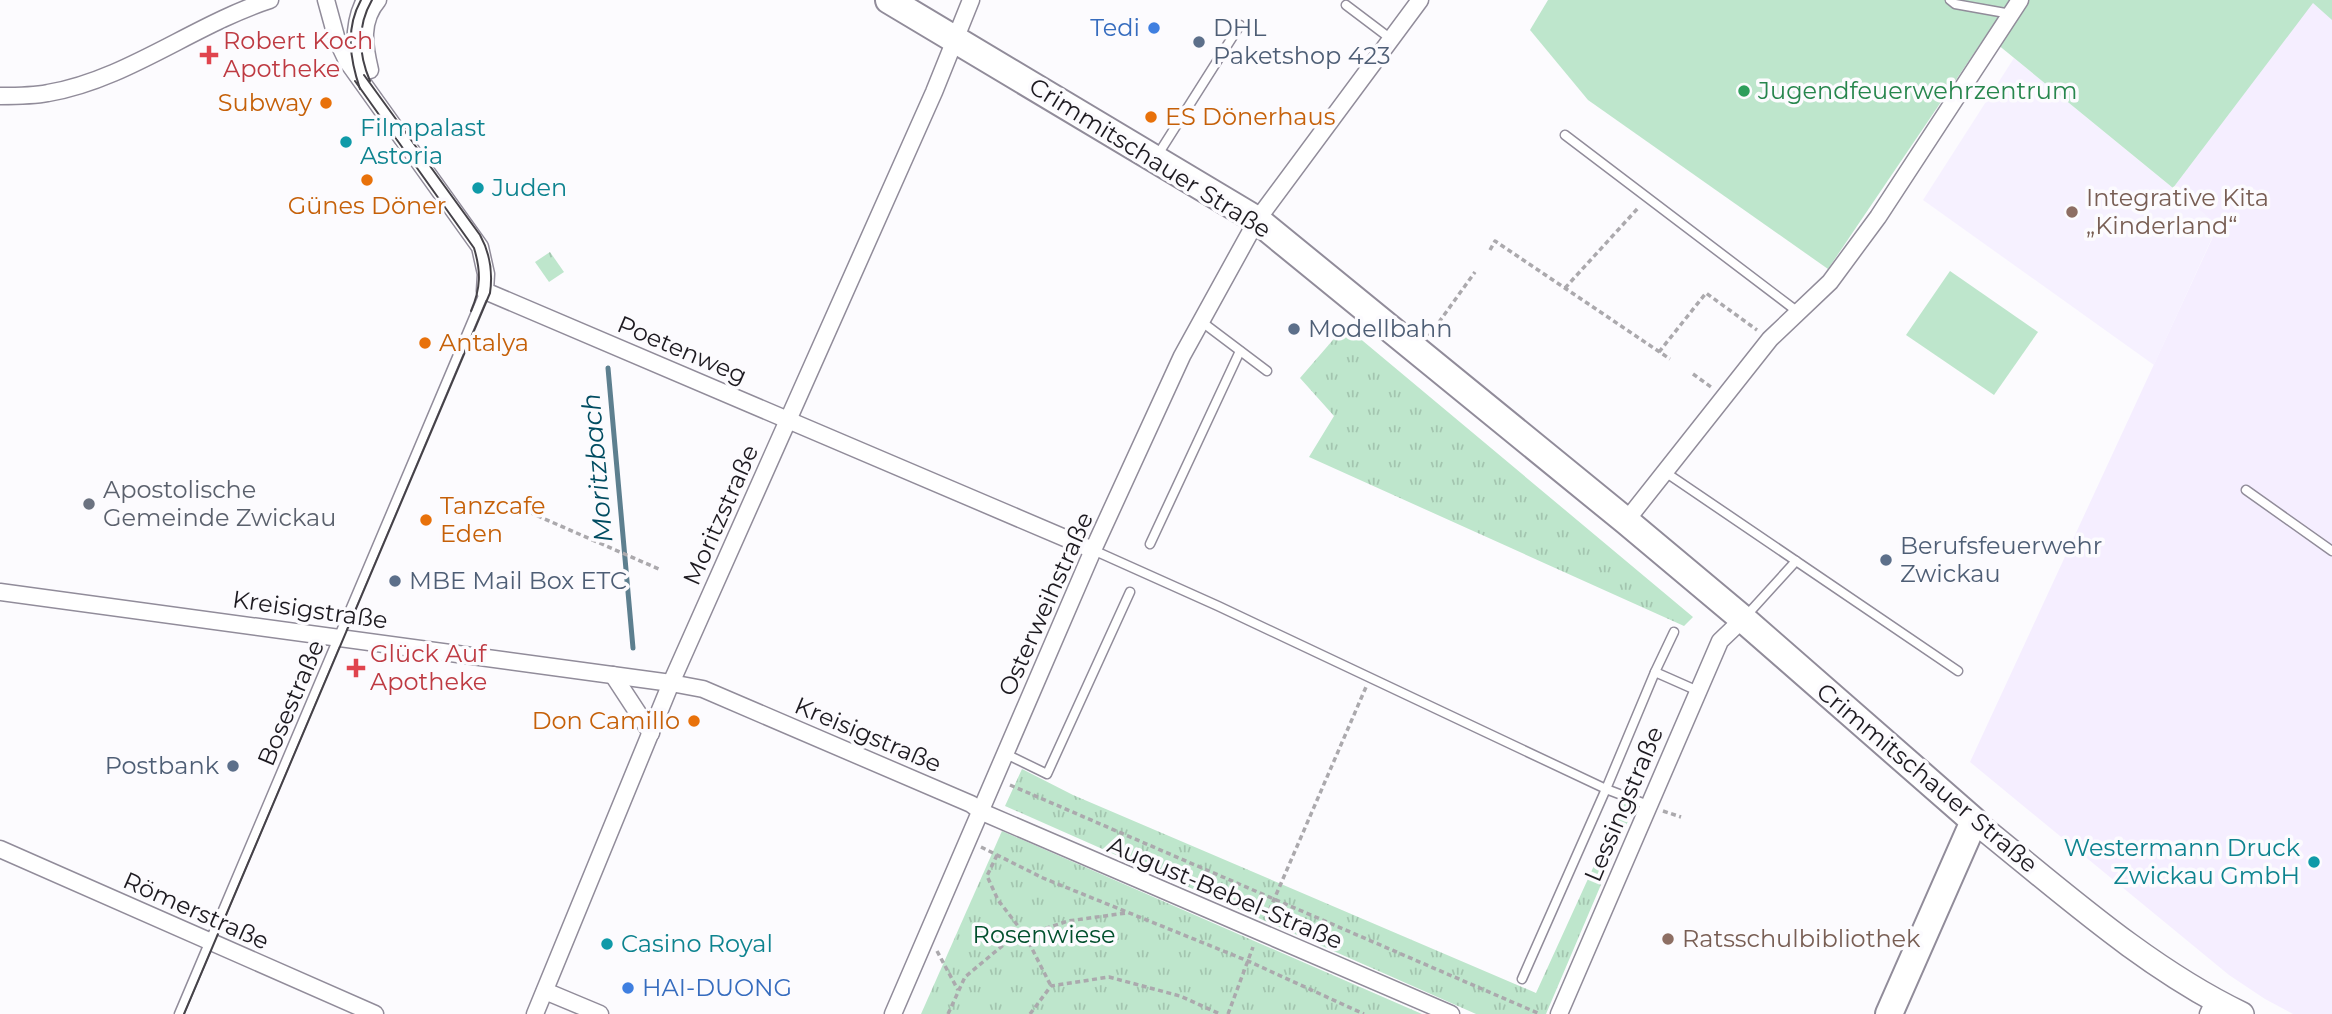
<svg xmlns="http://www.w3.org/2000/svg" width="2332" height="1014" viewBox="0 0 2332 1014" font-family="Montserrat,sans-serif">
<defs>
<pattern id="park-tufts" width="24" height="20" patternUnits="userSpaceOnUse" patternTransform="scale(1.75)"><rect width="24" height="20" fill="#bee6cc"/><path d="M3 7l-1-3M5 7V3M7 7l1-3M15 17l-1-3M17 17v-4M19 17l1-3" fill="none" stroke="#a3c5af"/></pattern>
</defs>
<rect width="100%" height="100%" fill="#fcfbfe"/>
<!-- commercial -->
<polygon fill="#f5eeff" points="2313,2 2332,20 2332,1014 2293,1014 2265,999 2229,975 1970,762 2218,226 2173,188"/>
<!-- built -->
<polygon fill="#f6f1ff" points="2014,58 2218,225 2154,365 1923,200"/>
<!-- green -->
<g fill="#bee6cc">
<polygon points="1548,0 2010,0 1828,269 1588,100 1530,30"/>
<polygon points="2027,0 2332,0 2332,20 2313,3 2173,188 1997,44"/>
<polygon points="1950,271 2038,332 1994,395 1906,335"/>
</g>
<!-- park -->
<g fill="url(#park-tufts)">
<polygon points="550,252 564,272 549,282 535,262"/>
<polygon points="1345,326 1693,617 1684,626 1309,457 1334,416 1300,378"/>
<polygon points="1022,769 1073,795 1536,993 1623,802 1629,807 1631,814 1546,1014 1476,1014 1005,806"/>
<polygon points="1002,831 1422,1014 921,1014"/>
</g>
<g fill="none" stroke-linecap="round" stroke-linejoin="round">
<!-- stream -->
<polyline stroke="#5d7f8f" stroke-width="5" points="608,368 633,648"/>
<defs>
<g id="lane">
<polyline points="1950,0 1955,4 2011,14"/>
<polyline points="1346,5 1391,39"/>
<polyline points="1565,135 1798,312"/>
<polyline points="1157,156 1240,25"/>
<polyline points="1202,322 1267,371"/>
<polyline points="1665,472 1958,671"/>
<polyline points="2246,490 2332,551"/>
<polyline points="1150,544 1240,351"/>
<polyline points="1093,550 1218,606 1606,789 1655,672"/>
<polyline points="1746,616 1796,561"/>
<polyline points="1674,632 1655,672 1698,691"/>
<polyline points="1006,754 1047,774 1130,592"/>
<polyline points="1522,979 1606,789 1648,805"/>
<polyline points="179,1014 485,291"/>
</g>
<g id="street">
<polyline points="326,0 337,40 347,61 480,247 486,274 485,291 1093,550"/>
<path d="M370,70C364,45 360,21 378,0"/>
<path d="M358,72C354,48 353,22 365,0"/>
<path d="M0,96C16,96 33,96 48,93C126,80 195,24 270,0"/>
<polyline points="1626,521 1770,339 1830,282 1878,217 2020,0"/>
<polyline points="0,592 671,683 703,689 971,804 982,812 1451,1014"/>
<polyline points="613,675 651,733"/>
<polyline points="0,849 375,1014"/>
<polyline points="545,991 600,1014"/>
<polyline points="535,1014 671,683 934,92 971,0"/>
<polyline points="893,1014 1093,550 1182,356 1257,220 1420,0"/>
<polyline points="1559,1014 1720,641 1743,619"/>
<polyline points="2208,1014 2214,1001"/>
</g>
<path id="secondary" d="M1974,821C2058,888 2144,967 2242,1014"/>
<polyline id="primary" points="889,0 1257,220 1626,521 1743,619 1974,821 1889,1014"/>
</defs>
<!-- lane casing -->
<use href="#lane" stroke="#918c9a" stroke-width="11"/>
<!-- street casing -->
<use href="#street" stroke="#918c9a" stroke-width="19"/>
<!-- secondary casing -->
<use href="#secondary" stroke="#918c9a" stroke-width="26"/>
<!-- primary casing -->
<use href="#primary" stroke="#918c9a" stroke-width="30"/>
<!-- path -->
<g stroke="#aba9ad" stroke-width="3.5" stroke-dasharray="5 3.5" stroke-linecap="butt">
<polyline points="1490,250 1495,241 1670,359"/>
<polyline points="1565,288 1639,207"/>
<polyline points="1429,336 1475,272"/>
<polyline points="1659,352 1706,293 1757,330"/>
<polyline points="1693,374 1711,387"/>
<polyline points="506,502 661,570"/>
<polyline points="1010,785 1540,1014"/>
<polyline points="1663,811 1681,817"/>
<polyline points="981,847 1043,878 1248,961 1364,1014"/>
<polyline points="997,855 987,876 998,900 1025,935 1051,986"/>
<polyline points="1266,918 1366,687"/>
<polyline points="937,951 958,990"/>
<polyline points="948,1014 965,977 1008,941 1068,921 1126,913"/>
<polyline points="1030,1014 1051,986 1109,977 1180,996 1220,1014"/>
<polyline points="1228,1014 1253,947"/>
</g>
<!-- lane -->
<use href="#lane" stroke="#fff" stroke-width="8"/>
<!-- street -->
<use href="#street" stroke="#fff" stroke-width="16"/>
<!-- secondary -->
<use href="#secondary" stroke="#fff" stroke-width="23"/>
<!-- primary -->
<use href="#primary" stroke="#fff" stroke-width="26"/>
<!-- tram -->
<g stroke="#454248" stroke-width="2">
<path d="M355,81L474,248C481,271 481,288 471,311"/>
<path d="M370,81C358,53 357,26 372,0"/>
<path d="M360,89C350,59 345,29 361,0"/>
<path d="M184,1014L490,293C493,272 490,253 480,235L364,75"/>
</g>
</g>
<!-- markers -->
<g fill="#3f7fe0" stroke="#fcfbfe" stroke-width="2.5">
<circle cx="1154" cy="28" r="7"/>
<circle cx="628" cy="988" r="7"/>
</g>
<g fill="#5c6f8a" stroke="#fcfbfe" stroke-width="2.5">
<circle cx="1199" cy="42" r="7"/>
<circle cx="1294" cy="329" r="7"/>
<circle cx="1886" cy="560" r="7"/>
<circle cx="395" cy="581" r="7"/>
<circle cx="233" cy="766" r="7"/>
</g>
<g fill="#e0444e" stroke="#fcfbfe" stroke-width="2.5">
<path d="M205.5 44.5h7v7h7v7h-7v7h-7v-7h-7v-7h7z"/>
<path d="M352.5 657.5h7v7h7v7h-7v7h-7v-7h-7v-7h7z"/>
</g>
<circle fill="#2e9e5b" stroke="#fcfbfe" stroke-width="2.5" cx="1744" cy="91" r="7"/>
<g fill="#e8710a" stroke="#fcfbfe" stroke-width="2.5">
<circle cx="326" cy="103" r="7"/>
<circle cx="1151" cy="117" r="7"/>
<circle cx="367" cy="180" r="7"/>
<circle cx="425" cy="343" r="7"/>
<circle cx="426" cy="520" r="7"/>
<circle cx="694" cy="721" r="7"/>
</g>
<g fill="#0f9aa8" stroke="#fcfbfe" stroke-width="2.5">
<circle cx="346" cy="142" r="7"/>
<circle cx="478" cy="188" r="7"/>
<circle cx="2314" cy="862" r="7"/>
<circle cx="607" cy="944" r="7"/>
</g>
<g fill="#8d6e63" stroke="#fcfbfe" stroke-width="2.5">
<circle cx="2072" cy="212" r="7"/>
<circle cx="1668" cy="939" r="7"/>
</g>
<circle fill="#6b7280" stroke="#fcfbfe" stroke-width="2.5" cx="89" cy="504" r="7"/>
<g text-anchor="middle" stroke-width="7" stroke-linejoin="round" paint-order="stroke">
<!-- shop labels -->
<g font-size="24" fill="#366cbe" stroke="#fcfbfe" text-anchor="end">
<text x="1140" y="36">Tedi</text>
<text x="642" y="996" text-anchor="start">HAI-DUONG</text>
</g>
<!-- service labels -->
<g font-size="24" fill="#4e5e75" stroke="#fcfbfe" text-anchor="start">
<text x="1213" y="36">DHL<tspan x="1213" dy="28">Paketshop 423</tspan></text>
<text x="1308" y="337">Modellbahn</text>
<text x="1900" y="554">Berufsfeuerwehr<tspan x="1900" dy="28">Zwickau</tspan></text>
<text x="409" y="589">MBE Mail Box ETC</text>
<text x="219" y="774" text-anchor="end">Postbank</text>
</g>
<!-- health labels -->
<g font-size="24" fill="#be3a42" stroke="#fcfbfe" text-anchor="start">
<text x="223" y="49">Robert Koch<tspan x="223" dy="28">Apotheke</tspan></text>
<text x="370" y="662">Glück Auf<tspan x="370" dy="28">Apotheke</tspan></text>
</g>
<!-- leisure labels -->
<g font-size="24" fill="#27864d" stroke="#fcfbfe" text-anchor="start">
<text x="1758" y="99">Jugendfeuerwehrzentrum</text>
</g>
<!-- food labels -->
<g font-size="24" fill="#c56008" stroke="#fcfbfe" text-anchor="start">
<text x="312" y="111" text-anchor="end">Subway</text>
<text x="1165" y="125">ES Dönerhaus</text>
<text x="367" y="214" text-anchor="middle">Günes Döner</text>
<text x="439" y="351">Antalya</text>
<text x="440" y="514">Tanzcafe<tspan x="440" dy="28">Eden</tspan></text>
<text x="680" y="729" text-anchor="end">Don Camillo</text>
</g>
<!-- culture labels -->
<g font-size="24" fill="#0d838f" stroke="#fcfbfe" text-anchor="start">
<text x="360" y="136">Filmpalast<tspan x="360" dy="28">Astoria</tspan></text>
<text x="492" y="196">Juden</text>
<text x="2300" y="856" text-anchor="end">Westermann Druck<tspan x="2300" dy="28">Zwickau GmbH</tspan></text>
<text x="621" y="952">Casino Royal</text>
</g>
<!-- street labels -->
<g font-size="24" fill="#1d1a20" stroke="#fcfbfe">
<text transform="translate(1150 158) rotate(32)" y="8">Crimmitschauer Straße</text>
<text transform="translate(682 350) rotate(23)" y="8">Poetenweg</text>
<text transform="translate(721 515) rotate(-66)" y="8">Moritzstraße</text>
<text transform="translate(1046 604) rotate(-66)" y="8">Osterweihstraße</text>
<text transform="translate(310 610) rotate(8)" y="8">Kreisigstraße</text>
<text transform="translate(291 703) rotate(-67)" y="8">Bosestraße</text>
<text transform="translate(868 735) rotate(23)" y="8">Kreisigstraße</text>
<text transform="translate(1927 778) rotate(40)" y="8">Crimmitschauer Straße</text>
<text transform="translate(1624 804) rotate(-67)" y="8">Lessingstraße</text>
<text transform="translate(1225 893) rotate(23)" y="8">August-Bebel-Straße</text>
<text transform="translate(196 911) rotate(24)" y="8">Römerstraße</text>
</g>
<!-- education labels -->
<g font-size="24" fill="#785e54" stroke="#fcfbfe" text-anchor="start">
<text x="2086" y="206">Integrative Kita<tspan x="2086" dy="28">„Kinderland“</tspan></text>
<text x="1682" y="947">Ratsschulbibliothek</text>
</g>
<!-- worship labels -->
<g font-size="24" fill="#5b616d" stroke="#fcfbfe" text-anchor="start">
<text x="103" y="498">Apostolische<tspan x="103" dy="28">Gemeinde Zwickau</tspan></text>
</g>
<!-- park labels -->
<g font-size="24" fill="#004f2c" stroke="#fcfbfe">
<text x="1044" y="943">Rosenwiese</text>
</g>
<!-- water labels -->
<g font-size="26" font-style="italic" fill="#004c61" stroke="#fcfbfe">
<text transform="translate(597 468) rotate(-95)" y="9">Moritzbach</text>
</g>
</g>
</svg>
